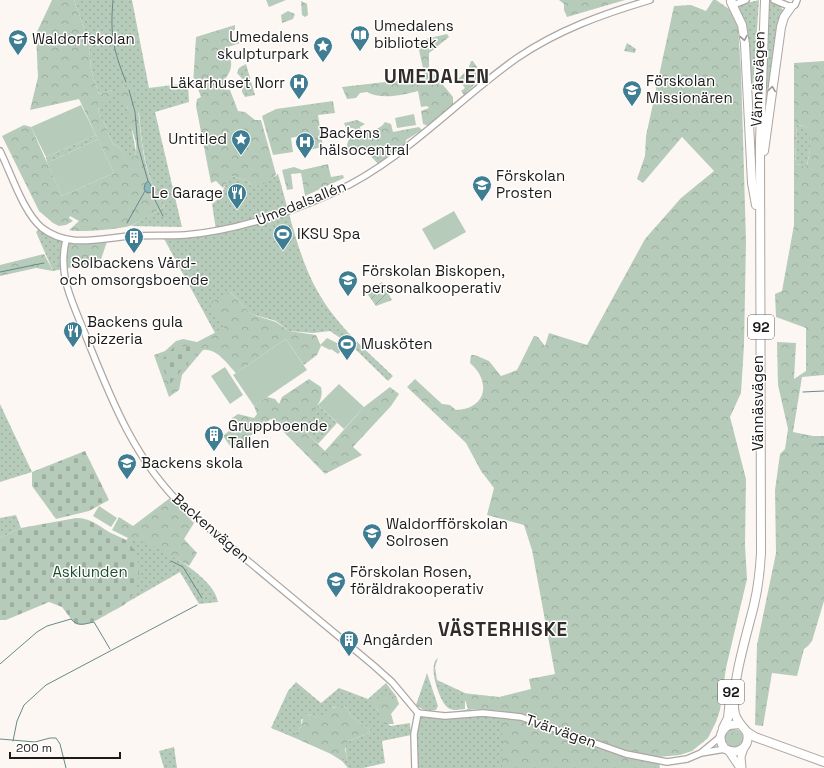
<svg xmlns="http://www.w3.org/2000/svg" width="824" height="768" viewBox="0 0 824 768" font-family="'Space Grotesk',sans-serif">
<defs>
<pattern id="grass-dots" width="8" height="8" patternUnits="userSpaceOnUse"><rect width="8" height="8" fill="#b7cbba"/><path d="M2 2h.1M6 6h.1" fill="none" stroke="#9dae9f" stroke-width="1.8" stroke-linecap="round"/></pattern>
<pattern id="forest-crowns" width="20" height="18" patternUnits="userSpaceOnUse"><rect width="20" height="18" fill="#b7cbba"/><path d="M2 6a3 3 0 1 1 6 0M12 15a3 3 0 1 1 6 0" fill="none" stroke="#9dae9f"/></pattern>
<pattern id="cemetery-stones" width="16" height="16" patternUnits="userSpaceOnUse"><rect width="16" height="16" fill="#b7cbba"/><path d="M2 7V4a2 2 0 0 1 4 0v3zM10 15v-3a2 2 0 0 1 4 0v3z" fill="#9dae9f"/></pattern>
<pattern id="garden-furrows" width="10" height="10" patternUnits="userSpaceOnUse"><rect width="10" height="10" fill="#b7cbba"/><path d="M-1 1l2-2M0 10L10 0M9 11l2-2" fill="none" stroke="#9dae9f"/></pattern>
<pattern id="water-ripples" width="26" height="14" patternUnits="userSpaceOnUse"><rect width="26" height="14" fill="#88b8ba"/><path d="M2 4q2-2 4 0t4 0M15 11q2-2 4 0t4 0" fill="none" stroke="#6f9596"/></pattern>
</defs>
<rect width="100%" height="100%" fill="#fdf7f3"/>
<!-- grass -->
<g fill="url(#grass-dots)">
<path d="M74,0H132L149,88L188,83L189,102L155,112L182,227L131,226L165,206C145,181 142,144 139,113L127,104L136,152L135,156L127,159L120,148L113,144L110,138L106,126L99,115L98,104L113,90L99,94L91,70L89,43Z"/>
<polygon points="759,0 753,87 750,88 739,7 743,4"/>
<polygon points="769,2 778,4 784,11 769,88 765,89"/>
<polygon points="627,43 636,49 635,53 624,51"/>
<polygon points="246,64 255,95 245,97 242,92 244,81 237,73 239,68"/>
<path d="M797,125L805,126C815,136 809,153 807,166L795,164Z"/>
<polygon points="96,135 98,139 47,163 46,157"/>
<path d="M278,174C289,211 299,260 318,292C337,326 366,350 393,376L388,381L352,346L330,331L313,333L289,331L276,321L251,314L230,292L224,328L215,333L162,235L216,230L212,204C225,196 222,185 232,176L248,181L250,185L255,187C262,181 271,181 278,174Z"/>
<polygon points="41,227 66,240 63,269 53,271 36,232"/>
<polygon points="0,404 32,472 0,482"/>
<polygon points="318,405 337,423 318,444 299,426"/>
<polygon points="16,515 21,528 0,538 0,518"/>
<path d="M128,538C135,539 143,540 149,543C170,554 214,578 218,602L199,604L180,572L126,603L132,595L131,547L126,540Z"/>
<path d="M438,658L435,667L437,680L465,693L469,698L465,701V709C459,710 451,711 447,707C439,700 427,664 438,658Z"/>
<path d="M427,673L438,706L436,710C429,712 422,710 416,705Z"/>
<polygon points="296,682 321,703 339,688 368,699 386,683 396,696 371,701 390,726 410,723 411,735 382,741 385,763 363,768 348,768 342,761 347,758 345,744 348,741 369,733 370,730 351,716 348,709 344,706 334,707 330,712 318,718 306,714 301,720 302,726 295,733 295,738 271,728 288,691"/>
<polygon points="468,709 505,715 502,768 415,768 418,713 445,716"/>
<circle cx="734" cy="738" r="9"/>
<polygon points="174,747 177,768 164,768 159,751"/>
</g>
<!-- forest -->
<g fill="url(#forest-crowns)" fill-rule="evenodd">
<path d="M52,0H74L89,43L91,70L99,94L113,90L115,96L113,98L98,104L99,115L106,126L110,138L113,144L120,148L127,158L135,156C141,140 125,123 128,107L120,101L118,89L130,86C140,103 139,125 142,143C144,164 152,190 165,206C154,212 143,220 132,225C124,229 77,233 69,230L79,221L70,216L69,218L73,221L66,225L59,226L53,223L39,211L2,136L24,125L31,127L62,196L114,173L79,99L30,110L38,77L36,34Z"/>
<polygon points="266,0 286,0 269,7"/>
<polygon points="559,0 625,0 567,17 564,10 564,4"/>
<path d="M713,0H716L729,9L738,28L741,70L746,241L744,345L741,393L730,417L746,479L745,545L747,579L726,668L720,710L716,722L708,738L692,751L680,755L658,757L660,768H502V711L468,709L463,693L499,697L531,689L529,679L555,674L532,550L524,525L487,515L494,488L481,471L466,443L407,387L415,379L442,404L450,405L456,410C486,409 492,382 470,363L471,355H475L489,361L501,376L517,370L534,336L538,337L545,346L549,333L587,345L645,239L681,198L714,171L682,137L643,183L637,179L645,156L646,136L674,6L691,5L706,11Z"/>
<polygon points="301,1 307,4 308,15 305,17 302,15"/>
<polygon points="288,11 295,14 293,19 282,23 281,15"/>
<path d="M235,25V29L231,33L233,40H239L240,43L228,47C232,63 234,68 223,82L224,89L230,90L238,111L245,112L255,120H261L276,174C274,180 258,186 252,188L248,181L232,176L223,188L216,181L211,183L196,106L197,99L201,97L197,86L193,84L196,37Z"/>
<path d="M447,34L449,37L429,53V68L453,97V106L429,126L423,124L421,111L429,108L427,106L421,107L418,91C404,95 380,100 367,92L360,93L356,98L347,99L342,87L420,78L424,73L417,41Z"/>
<polygon points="471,61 473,61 483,76 464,95 461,91 465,88 458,79 468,69"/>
<path d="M824,61V375L802,377L793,432L813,436H824V601L812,641L808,646L804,649L797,676L772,673L763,726L755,725L757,645L776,553L775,490L780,454L785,449L788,429L778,385L777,342L796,343L794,379L806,371V328L776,317L775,294L782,291L794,225V63ZM797,125L805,126C814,136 809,154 807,166L795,164Z"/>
<polygon points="333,101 335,113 318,115 323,147 309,150 307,134 291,138 293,152 273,155 262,116 276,109"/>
<path d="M357,120L365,124L360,127L361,131C371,130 379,131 385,122L391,124L393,132L419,127L422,130L406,140L405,145L378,164L369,154L360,148L347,150C346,143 350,135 356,131L352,128H346L344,123Z"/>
<polygon points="328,164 331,177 343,175 344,178 305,196 301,173 291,174 293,189 287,190 282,170 294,167 302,170"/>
<polygon points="108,239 100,262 63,269 66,240"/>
<polygon points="44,254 53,271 36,268 0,276 0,265"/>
<path d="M230,292L251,314L276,322L289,331L316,335L321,346L317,355L304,365L286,339L236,373C227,364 217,348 203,350L182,375L179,390L169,397L154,355L165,351L176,341L183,339L197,342L224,328L209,303Z"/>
<path d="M309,379L321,387C325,403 310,415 299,426L325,451L364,407L390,387L399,394L391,406L353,447L362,455L325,474L271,419L233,450L223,436L229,431L232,418L238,414L254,418L257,414L254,406L267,397L275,399L279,404L282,397Z"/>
<polygon points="170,498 194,523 184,539 197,553 189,566 148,543 128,538 112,530 119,517 133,526"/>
<polygon points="396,696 399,704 391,714 394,724 384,724 381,721 378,710 370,701 371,699"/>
<path d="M342,705L348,709L351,716L370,730L369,733L348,741L345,749L347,758L342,761L331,754L295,738V733L302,726L303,715L306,714L318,718C326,714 333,706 342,705Z"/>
<circle cx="734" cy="738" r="5.5"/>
</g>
<!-- cemetery -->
<g fill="url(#cemetery-stones)">
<polygon points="189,346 197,352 170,384 160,362 174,347"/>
<polygon points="85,451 109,500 89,511 56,519 32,486 32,472"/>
<path d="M76,518C90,518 98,525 109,532C114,535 121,537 126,540C144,555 143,589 125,604C120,608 112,611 106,615C97,620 86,627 75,624L62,607L49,602L6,620H0V538L21,528Z"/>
</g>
<!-- garden -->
<polygon fill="url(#garden-furrows)" points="382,282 392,300 376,306 366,292"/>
<!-- pitch -->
<g fill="#b7cbba">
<polygon points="81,105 96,135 46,157 31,127"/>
<polygon points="414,114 416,125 397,128 395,118"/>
<polygon points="98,139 114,173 62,196 47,163"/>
<polygon points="454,211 466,232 434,250 422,229"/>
<polygon points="327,338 345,347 338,354 331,349 330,350 320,345"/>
<polygon points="286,339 307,370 254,406 233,375"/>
<polygon points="225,367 243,395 230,404 211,376"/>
<polygon points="339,384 364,407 344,429 318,405"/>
<polygon points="99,506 117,518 111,527 93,516"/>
</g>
<!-- water -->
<polygon fill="url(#water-ripples)" stroke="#68898a" points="148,181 152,187 152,192 147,193 144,189 145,184"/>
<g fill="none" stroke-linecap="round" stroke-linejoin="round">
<!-- stream -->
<g stroke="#68898a" stroke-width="1">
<path d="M113,0C110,35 113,49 126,82"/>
<polyline points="129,90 135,112 138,146 148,181"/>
<polyline points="151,192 163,216"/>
<polyline points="127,223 145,191"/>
<polyline points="0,272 44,263"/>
<polyline points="803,392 824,391"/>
<polyline points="819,444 824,444"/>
<polyline points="171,561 183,567 202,598"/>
<path d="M0,664L37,632L47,626L71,619C78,627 84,624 94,622L110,649"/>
<polyline points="0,739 35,742 50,738 56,738 60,744 66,768"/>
<polyline points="13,741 17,721 24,705 46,685 197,605"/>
</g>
<defs>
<g id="minor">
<polyline points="730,0 736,4 746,0"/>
<polyline points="774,0 791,7 795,5 797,0"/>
<path d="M0,151C11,173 23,212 42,228C69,249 100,238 131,236C149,235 167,236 185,235C237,231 288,213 335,192C404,160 456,101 517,58C558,30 603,14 650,0"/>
<path d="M66,240C57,278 74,304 87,339C112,402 137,465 188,511L373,665L392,682L418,713"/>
<polyline points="418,713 445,716 483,713 521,717 626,754 667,762 687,759 701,753 725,749"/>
<polyline points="702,752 720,737"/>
<polyline points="415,768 414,734 418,713"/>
</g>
<g id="major">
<polyline points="728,750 740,768"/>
<polyline points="742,768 741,757 744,748"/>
</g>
<g id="highway">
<polyline points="731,2 742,25 745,44 752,183 756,205"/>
<polyline points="764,151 781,27 784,17 791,7"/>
<path d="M740,724L729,725C719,731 718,741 725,749C740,756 750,746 747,732C742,726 737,721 735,714C729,691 748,630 754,605C758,588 760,571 761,553L760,142L765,0"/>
<polyline points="723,728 728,718 730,699"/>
<polyline points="747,732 755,737 824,762"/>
</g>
</defs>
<!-- minor casing -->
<use href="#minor" stroke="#ada7a3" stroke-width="8"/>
<!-- major casing -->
<use href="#major" stroke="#ada7a3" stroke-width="9"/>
<!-- highway casing -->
<use href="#highway" stroke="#ada7a3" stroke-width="10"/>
<!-- minor -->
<use href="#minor" stroke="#fff" stroke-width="5.5"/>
<!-- major -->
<use href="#major" stroke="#fff" stroke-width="7"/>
<!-- highway -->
<use href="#highway" stroke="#fff" stroke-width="8"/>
</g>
<!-- one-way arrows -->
<defs><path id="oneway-chevron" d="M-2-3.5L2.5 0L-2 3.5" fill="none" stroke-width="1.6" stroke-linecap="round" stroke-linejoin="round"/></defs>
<g stroke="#999898">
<use href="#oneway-chevron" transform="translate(744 38) rotate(80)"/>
<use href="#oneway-chevron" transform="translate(772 89) rotate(-82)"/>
</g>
<!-- icons -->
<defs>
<symbol id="library-pin" viewBox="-11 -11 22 30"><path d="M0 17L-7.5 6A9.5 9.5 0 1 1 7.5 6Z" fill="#3f7d93" stroke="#fff"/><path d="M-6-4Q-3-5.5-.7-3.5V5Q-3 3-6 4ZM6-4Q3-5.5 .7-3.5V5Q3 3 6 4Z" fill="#fff"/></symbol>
<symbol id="school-pin" viewBox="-11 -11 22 30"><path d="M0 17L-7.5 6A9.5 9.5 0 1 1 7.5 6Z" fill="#3f7d93" stroke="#fff"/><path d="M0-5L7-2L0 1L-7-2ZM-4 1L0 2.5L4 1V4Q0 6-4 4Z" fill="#fff"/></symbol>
<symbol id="sight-pin" viewBox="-11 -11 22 30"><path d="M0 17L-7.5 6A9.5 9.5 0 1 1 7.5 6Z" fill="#3f7d93" stroke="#fff"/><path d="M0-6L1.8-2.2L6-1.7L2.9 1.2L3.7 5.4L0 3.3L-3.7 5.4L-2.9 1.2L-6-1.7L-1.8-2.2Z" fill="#fff"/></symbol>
<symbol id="hospital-pin" viewBox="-11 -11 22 30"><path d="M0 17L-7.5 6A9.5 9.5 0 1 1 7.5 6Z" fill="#3f7d93" stroke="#fff"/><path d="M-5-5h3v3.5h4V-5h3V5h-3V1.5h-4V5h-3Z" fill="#fff"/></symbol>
<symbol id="restaurant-pin" viewBox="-11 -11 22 30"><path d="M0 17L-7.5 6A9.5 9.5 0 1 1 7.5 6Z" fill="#3f7d93" stroke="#fff"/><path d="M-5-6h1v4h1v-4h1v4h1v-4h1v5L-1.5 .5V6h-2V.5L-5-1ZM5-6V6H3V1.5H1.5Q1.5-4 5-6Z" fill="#fff"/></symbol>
<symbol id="stadium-pin" viewBox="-11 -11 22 30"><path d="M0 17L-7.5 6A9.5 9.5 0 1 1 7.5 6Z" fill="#3f7d93" stroke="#fff"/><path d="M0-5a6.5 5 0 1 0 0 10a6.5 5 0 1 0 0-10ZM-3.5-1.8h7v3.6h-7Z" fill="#fff"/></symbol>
<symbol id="building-pin" viewBox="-11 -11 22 30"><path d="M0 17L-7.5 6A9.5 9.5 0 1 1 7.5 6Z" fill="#3f7d93" stroke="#fff"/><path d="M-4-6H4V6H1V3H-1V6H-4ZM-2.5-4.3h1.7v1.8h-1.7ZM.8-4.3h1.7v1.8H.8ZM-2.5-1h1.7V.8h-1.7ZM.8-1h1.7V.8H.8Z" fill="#fff"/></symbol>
</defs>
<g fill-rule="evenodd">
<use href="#library-pin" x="349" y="24" width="22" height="30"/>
<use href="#school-pin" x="7" y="28" width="22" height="30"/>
<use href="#sight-pin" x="312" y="35" width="22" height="30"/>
<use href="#hospital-pin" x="288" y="72" width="22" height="30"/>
<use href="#school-pin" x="621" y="79" width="22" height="30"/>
<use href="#sight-pin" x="230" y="128" width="22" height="30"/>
<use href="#hospital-pin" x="294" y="131" width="22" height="30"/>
<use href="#school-pin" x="471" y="174" width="22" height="30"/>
<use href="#restaurant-pin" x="226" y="182" width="22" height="30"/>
<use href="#stadium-pin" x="272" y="223" width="22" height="30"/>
<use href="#building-pin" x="123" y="226" width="22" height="30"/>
<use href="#school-pin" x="337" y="269" width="22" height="30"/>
<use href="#restaurant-pin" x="62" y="320" width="22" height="30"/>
<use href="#stadium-pin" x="336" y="333" width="22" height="30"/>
<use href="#building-pin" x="203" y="424" width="22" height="30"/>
<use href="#school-pin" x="116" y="452" width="22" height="30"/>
<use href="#school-pin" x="361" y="522" width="22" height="30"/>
<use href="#school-pin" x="325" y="570" width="22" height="30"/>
<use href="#building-pin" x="338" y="629" width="22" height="30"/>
</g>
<g text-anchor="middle" stroke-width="3" stroke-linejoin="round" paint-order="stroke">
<!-- shield labels -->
<g fill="#fff" stroke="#615f5e" stroke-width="1">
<rect x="748" y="315" width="26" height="24" rx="3"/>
<rect x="718" y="680" width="26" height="24" rx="3"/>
</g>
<g font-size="14" font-weight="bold" fill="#1d1b19">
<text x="761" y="332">92</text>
<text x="731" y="697">92</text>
</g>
<!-- poi labels -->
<g font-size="15" fill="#1d1b19" stroke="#fff" text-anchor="start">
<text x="374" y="31">Umedalens<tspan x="374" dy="17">bibliotek</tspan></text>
<text x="309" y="42" text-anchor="end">Umedalens<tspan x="309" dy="17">skulpturpark</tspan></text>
<text x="32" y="44">Waldorfskolan</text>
<text x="646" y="86">Förskolan<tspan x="646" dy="17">Missionären</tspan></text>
<text x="285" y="88" text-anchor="end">Läkarhuset Norr</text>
<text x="319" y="138">Backens<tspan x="319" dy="17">hälsocentral</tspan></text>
<text x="227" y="144" text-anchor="end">Untitled</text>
<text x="496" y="181">Förskolan<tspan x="496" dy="17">Prosten</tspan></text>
<text x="223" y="198" text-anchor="end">Le Garage</text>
<text x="297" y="239">IKSU Spa</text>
<text x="134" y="268" text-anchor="middle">Solbackens Vård-<tspan x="134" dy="17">och omsorgsboende</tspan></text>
<text x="362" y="276">Förskolan Biskopen,<tspan x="362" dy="17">personalkooperativ</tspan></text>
<text x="87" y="327">Backens gula<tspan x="87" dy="17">pizzeria</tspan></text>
<text x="361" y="349">Musköten</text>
<text x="228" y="431">Gruppboende<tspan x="228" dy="17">Tallen</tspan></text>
<text x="141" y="468">Backens skola</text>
<text x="386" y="529">Waldorfförskolan<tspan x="386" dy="17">Solrosen</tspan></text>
<text x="350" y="577">Förskolan Rosen,<tspan x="350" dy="17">föräldrakooperativ</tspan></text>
<text x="363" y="645">Angården</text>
</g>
<!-- street labels -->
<g font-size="15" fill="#1d1b19" stroke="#fff">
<text transform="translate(758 79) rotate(-88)" y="5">Vännäsvägen</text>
<text transform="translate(301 203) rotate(-22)" y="5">Umedalsallén</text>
<text transform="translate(758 403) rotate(-90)" y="5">Vännäsvägen</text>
<text transform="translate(211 528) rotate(41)" y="5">Backenvägen</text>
<text transform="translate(561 731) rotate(19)" y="5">Tvärvägen</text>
</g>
<!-- park labels -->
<g font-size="15" fill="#1d4d2a" stroke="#fff">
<text x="90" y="577">Asklunden</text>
</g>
<!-- district labels -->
<g font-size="19" font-weight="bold" letter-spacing="1" fill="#312c29" stroke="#fff">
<text x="437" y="83">UMEDALEN</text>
<text x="503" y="636">VÄSTERHISKE</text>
</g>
</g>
<!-- scale -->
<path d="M10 752v6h110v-6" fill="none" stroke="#1d1b19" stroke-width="2"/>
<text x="16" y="752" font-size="12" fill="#1d1b19" stroke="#ffffff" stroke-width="3" paint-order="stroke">200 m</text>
</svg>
